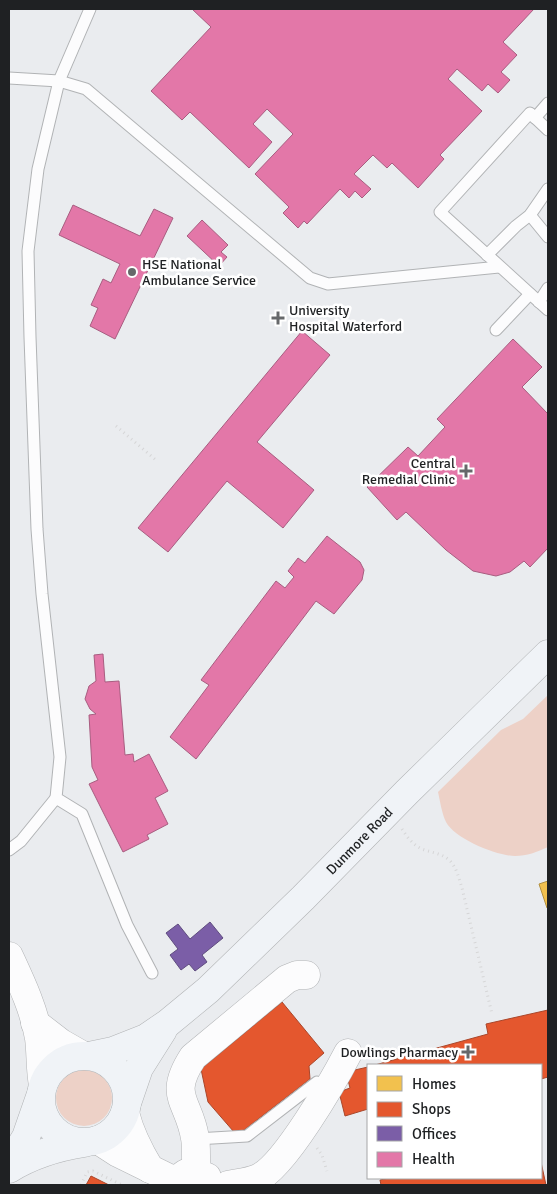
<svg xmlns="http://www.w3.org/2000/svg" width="557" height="1194" viewBox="0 0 557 1194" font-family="Signika,sans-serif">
<rect width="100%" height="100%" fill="#eaecef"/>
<!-- green -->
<g fill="#edd1c7">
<path d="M548,695V847C537,852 527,856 515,856C497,856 455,839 446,822C442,814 440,801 438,792L501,730L523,719Z"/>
<circle cx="84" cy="1098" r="28"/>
</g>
<!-- homes -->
<polygon fill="#f2c14e" stroke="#b39141" points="548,881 548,908 547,908 539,884"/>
<!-- shops -->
<g fill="#e4572e" stroke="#a9472b">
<polygon points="282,1002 324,1053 309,1066 310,1079 244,1130 234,1132 208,1102 201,1069"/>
<polygon points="548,1010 548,1077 541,1079 541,1065 375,1065 488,1034 486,1024"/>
<polygon points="368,1067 368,1109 345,1116 339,1092 350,1088 346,1072"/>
<polygon points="541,1162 546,1185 381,1185 380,1180 389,1178 541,1178"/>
<polygon points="91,1176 109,1185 86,1185"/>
</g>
<!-- offices -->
<polygon fill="#7b5ea7" stroke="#5f4c7f" points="210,922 223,938 202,955 207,962 195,971 189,964 181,970 170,955 178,949 166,933 178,924 190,939"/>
<!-- health -->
<g fill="#e377a8" stroke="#a85d80">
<polygon points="192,9 534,9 503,42 517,55 501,72 510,80 498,93 488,84 482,91 457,69 448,79 482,111 440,155 444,159 418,188 392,163 387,168 373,155 354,174 371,189 362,198 355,191 349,198 340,189 307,224 304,221 298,228 283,213 289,207 255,174 293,134 267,109 253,124 272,142 249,168 190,112 182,120 151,91 211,27"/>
<polygon points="73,205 140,236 154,209 173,218 115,339 90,326 98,308 91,305 103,279 111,283 120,264 59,235"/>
<polygon points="202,220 228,245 221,252 227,257 219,266 187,236"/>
<polygon points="302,331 330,355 257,442 314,490 283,528 227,481 168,552 138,528"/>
<polygon points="513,339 542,367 522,387 548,414 548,548 530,567 524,561 510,572 496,576 473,571 446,550 406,512 397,520 367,487 408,447 418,456 445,427 437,419"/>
<polygon points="327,536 360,562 364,570 362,580 334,614 316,601 196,759 170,737 209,685 201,680 276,581 285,588 294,577 288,571 298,558 305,563"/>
<polygon points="103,654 105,682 119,681 125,755 133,754 134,762 149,754 168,791 155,798 168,824 147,835 149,839 123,852 89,784 98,780 92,767 89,715 96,714 90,709 85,699 89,686 96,681 94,655"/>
</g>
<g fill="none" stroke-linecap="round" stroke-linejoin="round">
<defs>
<g id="service">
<polyline points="90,9 59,81 38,169 28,251 30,337 37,529 42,594 60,757 56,798 82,814 127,925 152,973"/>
<polyline points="9,78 59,81 86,89 310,278 328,284 499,267"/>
<polyline points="535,118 548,103"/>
<polyline points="548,130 530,113 440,212 548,310"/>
<polyline points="530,215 548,237"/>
<polyline points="487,255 516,226 530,215 548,189"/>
<polyline points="539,302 548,288"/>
<polyline points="496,330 530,294"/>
<polyline points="9,850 21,841 56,798"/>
<polyline points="196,1139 247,1136 317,1082 326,1087"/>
</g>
<g id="tertiary">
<path d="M9,956C21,982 34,1009 39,1038C41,1053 40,1070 43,1085"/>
<polyline points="35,1023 61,1043 82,1055"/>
<path d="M125,1113C130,1133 139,1151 150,1169"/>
<polyline points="98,1140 118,1153 175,1181 186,1173 197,1173"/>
<path d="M208,1185L207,1177L197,1173C195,1162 197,1148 195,1138C189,1100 167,1097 193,1057L287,979L297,975H306"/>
<path d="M228,1185C237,1183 249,1182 258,1178C284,1167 334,1080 348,1053"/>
</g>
<g id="secondary">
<circle cx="84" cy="1099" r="43"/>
<path id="s1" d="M89,1056L113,1051L146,1038L168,1023L208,990L303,898L407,792L548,654"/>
<polyline points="127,1103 139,1068 163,1030"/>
<polyline points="9,1165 26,1137 41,1094"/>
<path d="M9,1169C32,1155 58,1147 84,1143"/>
</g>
</defs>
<!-- service casing -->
<use href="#service" stroke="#b1b3b5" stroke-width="13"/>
<!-- tertiary casing -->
<use href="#tertiary" stroke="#b1b3b5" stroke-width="29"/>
<!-- secondary casing -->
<use href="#secondary" stroke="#b1b3b5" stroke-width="29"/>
<!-- path -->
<g stroke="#d6d6d7" stroke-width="3" stroke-dasharray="1 4" stroke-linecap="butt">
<polyline points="116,426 157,461"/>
<path d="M402,829C407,837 413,845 422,849C432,853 443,853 451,862C457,869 459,879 462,888L492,1014"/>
<polyline points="317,1148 322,1155 327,1171"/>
<polyline points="81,1185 87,1172 93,1171 122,1185"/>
</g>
<!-- service -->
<use href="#service" stroke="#fcfcfd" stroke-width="11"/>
<!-- tertiary -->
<use href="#tertiary" stroke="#fcfcfd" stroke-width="28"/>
<!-- secondary -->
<use href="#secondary" stroke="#f0f3f7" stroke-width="28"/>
</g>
<!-- markers -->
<g fill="#66686a" stroke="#fff" stroke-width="2">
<circle cx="132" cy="272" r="5"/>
<path d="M275.5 310.5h5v5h5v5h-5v5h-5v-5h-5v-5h5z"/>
<path d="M463.5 463.5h5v5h5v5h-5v5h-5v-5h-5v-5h5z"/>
<path d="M465.5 1044.5h5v5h5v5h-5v5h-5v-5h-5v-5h5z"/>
</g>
<g text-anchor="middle" stroke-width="5" stroke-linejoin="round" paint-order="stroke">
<!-- poi labels -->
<g font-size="14" fill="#1f2123" stroke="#fff" text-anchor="start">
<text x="142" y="269">HSE National<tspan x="142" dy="16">Ambulance Service</tspan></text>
<text x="289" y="315">University<tspan x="289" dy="16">Hospital Waterford</tspan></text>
<text x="455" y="468" text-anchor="end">Central<tspan x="455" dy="16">Remedial Clinic</tspan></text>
<text x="458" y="1057" text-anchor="end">Dowlings Pharmacy</text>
</g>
<!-- street labels -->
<g font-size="14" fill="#1f2123" stroke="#fff">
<text dy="5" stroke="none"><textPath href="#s1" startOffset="351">Dunmore Road</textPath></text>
</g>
</g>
<!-- border -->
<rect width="557" height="1194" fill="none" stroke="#1f2123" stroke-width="20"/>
<!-- legend -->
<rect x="367" y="1064" width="175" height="115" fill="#ffffff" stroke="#a5a6a7"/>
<rect x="377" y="1076" width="25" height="15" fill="#f2c14e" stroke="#a5a6a7"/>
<text x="412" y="1089" font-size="15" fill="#1f2123">Homes</text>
<rect x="377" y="1102" width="25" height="15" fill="#e4572e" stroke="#a5a6a7"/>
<text x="412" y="1114" font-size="15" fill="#1f2123">Shops</text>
<rect x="377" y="1126" width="25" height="15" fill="#7b5ea7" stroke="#a5a6a7"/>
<text x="412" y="1139" font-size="15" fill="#1f2123">Offices</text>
<rect x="377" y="1152" width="25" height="15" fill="#e377a8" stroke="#a5a6a7"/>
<text x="412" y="1164" font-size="15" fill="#1f2123">Health</text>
</svg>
